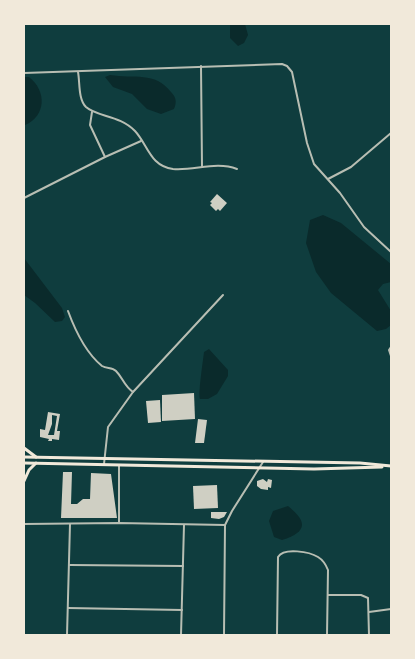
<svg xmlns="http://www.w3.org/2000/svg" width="415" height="659" viewBox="0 0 415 659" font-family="'Space Grotesk',sans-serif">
<rect width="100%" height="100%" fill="#0f3d3e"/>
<!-- water -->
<g fill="#0a2a2b">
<polygon points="230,24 245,24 248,35 244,43 238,46 230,38"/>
<path d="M110,75C134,79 155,71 171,92C176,97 177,102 174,109L161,114L147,109L132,94L113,87L105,77Z"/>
<path d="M24,77H29C47,91 46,116 25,125Z"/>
<polygon points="323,215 341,223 391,264 391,282 383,284 378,290 391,311 391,325 386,329 377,331 331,293 316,272 306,243 310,220"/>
<polygon points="24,258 62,308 65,317 62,321 55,322 35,303 24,295"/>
<path d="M209,349L228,370V376L217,394L208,399H200C198,393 203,361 204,352Z"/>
<path d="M288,506C308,522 307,532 282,540L274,537L269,521L273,511Z"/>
</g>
<!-- building -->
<g fill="#cfcfc3" fill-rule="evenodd">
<polygon points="217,194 227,203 220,211 218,209 216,211 210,205 212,203 210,202"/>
<polygon points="194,393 195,419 162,421 162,395"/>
<polygon points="160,400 161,422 148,423 146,401"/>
<path d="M48,412L60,414L57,431H60L59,440L52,439V441H48L49,439L40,437V429L45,430ZM52,415L57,416L54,435H48L52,424Z"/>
<polygon points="198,419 207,420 204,443 195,443"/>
<polygon points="63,472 72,472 71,504 77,504 83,499 90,499 91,473 111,474 117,518 61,518"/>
<polygon points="263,479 267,482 268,479 272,480 271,488 268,487 268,490 261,489 257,486 257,481"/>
<polygon points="217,485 218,508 194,509 193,486"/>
<polygon points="211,512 227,512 224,517 219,519 211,518"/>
</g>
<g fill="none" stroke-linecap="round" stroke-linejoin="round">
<!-- minor -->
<g stroke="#b8beb3" stroke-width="2">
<polyline points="201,66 202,167"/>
<path d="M78,72C80,82 78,99 86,107C97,117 120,115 135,131C148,145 150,166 173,169C194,171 216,161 237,169"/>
<polyline points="92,112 90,125 105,157"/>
<polyline points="328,179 351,167 391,133"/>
<polyline points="24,198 105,157 141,141"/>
<path d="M68,311C75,330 86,353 102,366C107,369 112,367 116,371C123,378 124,386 133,392"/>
<polyline points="104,464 108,427 133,392 223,295"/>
<polyline points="119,523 119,465"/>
<polyline points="24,524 119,523 225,525"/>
<polyline points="70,565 183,566"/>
<polyline points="328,595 361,595 368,598 369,635"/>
<polyline points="68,608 182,610"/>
<polyline points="369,612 391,609"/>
<polyline points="67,635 70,524"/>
<polyline points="181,635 184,525"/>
<polyline points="224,635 225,525 232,511 263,462"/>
<path d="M277,635L278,557C284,547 310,552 318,557C323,560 326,565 328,570L327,635"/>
</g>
<!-- tertiary -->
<g stroke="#b8beb3" stroke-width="2">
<polyline points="24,73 282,64 287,66 292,72 307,143 314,164 340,193 364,227 391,252"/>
<polyline points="391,347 389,350 391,356"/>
</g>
<!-- primary -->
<g stroke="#f1e9da" stroke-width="3">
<polyline points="24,448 36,457"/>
<polyline points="24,457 360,463 391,466"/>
<polyline points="24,463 314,469 382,467"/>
<polyline points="24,481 29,470 36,463"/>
</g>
</g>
<!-- border -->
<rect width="415" height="659" fill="none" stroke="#f1e9da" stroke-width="50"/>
</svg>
